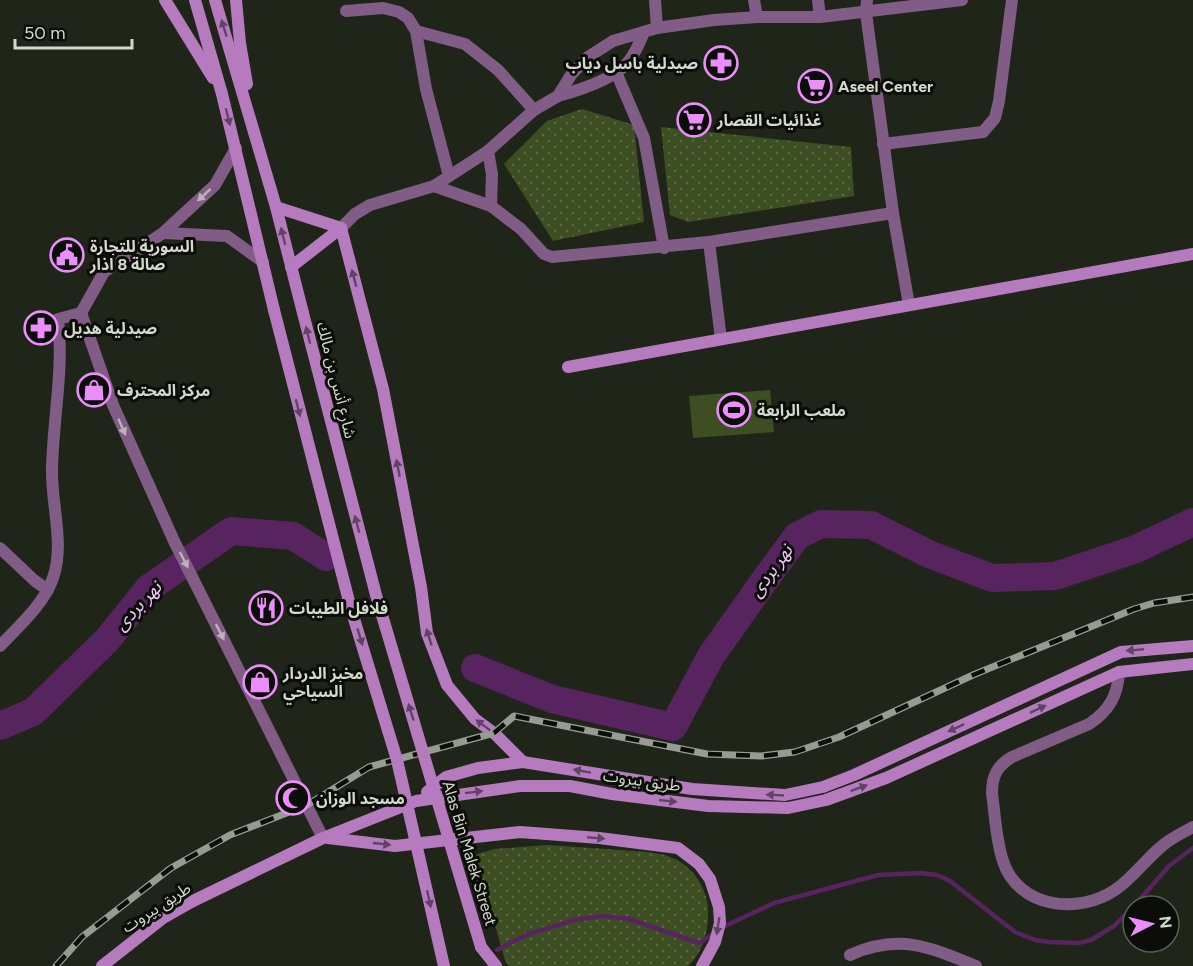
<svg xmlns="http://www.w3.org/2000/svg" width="1193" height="966" viewBox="0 0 1193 966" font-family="Figtree,'Noto Sans Arabic',sans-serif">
<defs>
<pattern id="grass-dots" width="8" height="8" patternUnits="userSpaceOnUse" patternTransform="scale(1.5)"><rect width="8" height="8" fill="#3d4f22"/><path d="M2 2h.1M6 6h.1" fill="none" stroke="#586841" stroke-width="1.8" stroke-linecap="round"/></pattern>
</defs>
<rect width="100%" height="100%" fill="#202519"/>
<!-- grass -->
<g fill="url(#grass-dots)">
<polygon points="582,109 634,125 644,222 553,241 504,164 547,121"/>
<polygon points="661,127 851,147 854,196 688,222 670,215"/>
<path d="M547,845C572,847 596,848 621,850C639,852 659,851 675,859C695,869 708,890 708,911C709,930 703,953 688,966H509L505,960L475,855L494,849Z"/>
</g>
<!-- garden -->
<polygon fill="#3d4f22" points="770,390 774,432 693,438 689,396"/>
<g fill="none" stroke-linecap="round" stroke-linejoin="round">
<!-- stream -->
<g stroke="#572460" stroke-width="4.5">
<polyline points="1134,906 1169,866 1193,848"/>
<polyline points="723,927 774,903 878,875 921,873 937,875 950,881 1015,932 1035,940 1049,942 1078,943 1091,940 1114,926 1133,907"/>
<polyline points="497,950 526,935 574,920 602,916 629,919 699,943 714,934"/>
</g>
<!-- river -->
<g stroke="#572460" stroke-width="28">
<polyline points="475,668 552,699 673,727 711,656 759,588 797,536 821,524 871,525 931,555 992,578 1055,576 1136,549 1193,522"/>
<polyline points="0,726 33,712 107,640 149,588 231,531 293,536 326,557"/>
</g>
<!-- street -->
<g stroke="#805c86" stroke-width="12">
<polyline points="655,0 657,28"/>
<polyline points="754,0 757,17"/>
<polyline points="818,0 820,17"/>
<polyline points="346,11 383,8 399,12 408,18 416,31 426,89 449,176"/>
<polyline points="416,31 465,44 498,70 534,110"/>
<polyline points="616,72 644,138 664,248"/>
<path d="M558,96C580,90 615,79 629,61C636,52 640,42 644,32"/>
<polyline points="883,144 983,132 995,118 999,101 1012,0"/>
<polyline points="488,151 492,174 491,206"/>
<polyline points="434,186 491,206 521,229 544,254 552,257 709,242 893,213 866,13 867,0"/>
<polyline points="893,213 909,305"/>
<polyline points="341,228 355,214 370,205 434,186 488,151 534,110 558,96 571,75 588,57 613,41 657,28 714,20 757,17 820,17 962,0"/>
<polyline points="163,233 227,236 263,262"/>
<polyline points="709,242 721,339"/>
<polyline points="81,313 113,405 174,541 323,838"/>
<polyline points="0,548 35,581 48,590"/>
<path d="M0,646C19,626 44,604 53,578C65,544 51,504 52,469C53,419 64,369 58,319L81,313L104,272L163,233L215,185L236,148"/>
<path d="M1119,672C1118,695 1109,711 1089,724L1012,757C997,766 992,776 992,793C995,815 996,840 1003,861C1018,908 1078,915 1115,890C1133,878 1145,860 1162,846C1171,838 1182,833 1193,827"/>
<path d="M850,955C899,933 930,947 976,966"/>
</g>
<!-- secondary -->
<g stroke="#b67bbf" stroke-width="12">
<polyline points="165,0 213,78"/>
<polyline points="195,0 222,94 274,310"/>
<polyline points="215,0 276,207 303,313"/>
<polyline points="236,0 240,43 247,84"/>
<polyline points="276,207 341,228 383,389 421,587 427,633 447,685 475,719 494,733 523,762"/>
<polyline points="291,267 341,228"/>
<polyline points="568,367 1193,254"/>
<polyline points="427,792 446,777 478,768 523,762 692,789 785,795 823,787 854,775 1121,652 1193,646"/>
<polyline points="328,838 395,846 520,832 599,838 678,848 699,864 710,879 719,907 720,923 715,942 702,966"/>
<polyline points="481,947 496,966"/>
<polyline points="102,966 163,918 193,901 323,838 416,801 520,786 570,786 612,794 708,806 788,808 826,800 886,778 1119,672 1193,664"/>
</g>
<defs>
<polyline id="rail" points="56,966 82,937 171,868 230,835 307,805 369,767 494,733 514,716 707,754 761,756 795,752 839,737 973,675 1134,609 1154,603 1193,597"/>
</defs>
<!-- rail casing -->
<use href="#rail" stroke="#979c92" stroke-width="7"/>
<!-- rail -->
<use href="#rail" stroke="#0b0e08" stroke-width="4.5" stroke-dasharray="14" stroke-linecap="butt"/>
<!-- secondary-bridge -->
<g stroke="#b67bbf" stroke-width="12">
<polyline points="274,310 351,609 397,760 444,966"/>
<polyline points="303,313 376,595 481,947"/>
</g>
</g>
<!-- one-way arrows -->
<defs><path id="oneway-solid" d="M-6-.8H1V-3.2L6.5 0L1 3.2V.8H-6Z" transform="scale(1.5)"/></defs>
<g fill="#604464">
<use href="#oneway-solid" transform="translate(224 28) rotate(-107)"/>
<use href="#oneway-solid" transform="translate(228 117) rotate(76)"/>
<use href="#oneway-solid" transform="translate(283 236) rotate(-104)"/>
<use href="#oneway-solid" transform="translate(354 278) rotate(-105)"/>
<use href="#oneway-solid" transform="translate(308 335) rotate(-104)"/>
<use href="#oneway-solid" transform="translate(298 408) rotate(76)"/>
<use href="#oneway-solid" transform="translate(398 468) rotate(-101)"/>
<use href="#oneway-solid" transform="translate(357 524) rotate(-105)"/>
<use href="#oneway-solid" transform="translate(360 637) rotate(73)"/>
<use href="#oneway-solid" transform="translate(429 637) rotate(-107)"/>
<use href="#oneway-solid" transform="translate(1135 650) rotate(175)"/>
<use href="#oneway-solid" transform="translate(1038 709) rotate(-25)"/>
<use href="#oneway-solid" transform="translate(411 712) rotate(-107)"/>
<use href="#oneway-solid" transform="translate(483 725) rotate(-143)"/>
<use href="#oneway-solid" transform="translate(956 728) rotate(155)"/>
<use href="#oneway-solid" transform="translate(582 771) rotate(-170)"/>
<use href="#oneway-solid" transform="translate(859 788) rotate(-20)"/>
<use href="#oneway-solid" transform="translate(474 792) rotate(-7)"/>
<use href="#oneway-solid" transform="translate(775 795) rotate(-177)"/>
<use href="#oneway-solid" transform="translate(668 801) rotate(6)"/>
<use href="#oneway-solid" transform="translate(596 838) rotate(5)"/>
<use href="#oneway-solid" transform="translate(382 844) rotate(6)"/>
<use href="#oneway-solid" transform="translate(429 899) rotate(77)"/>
<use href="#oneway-solid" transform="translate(718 926) rotate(99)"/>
</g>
<g fill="#bbb3b9">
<use href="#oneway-solid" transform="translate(204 195) rotate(138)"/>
<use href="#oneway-solid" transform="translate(122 427) rotate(66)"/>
<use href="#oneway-solid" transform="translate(184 560) rotate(63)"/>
<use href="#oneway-solid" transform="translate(220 632) rotate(63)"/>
</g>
<!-- icons -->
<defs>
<symbol id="pharmacy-ring" viewBox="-11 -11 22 22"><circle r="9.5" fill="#0b0e08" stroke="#eb8dfb" stroke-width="1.5"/><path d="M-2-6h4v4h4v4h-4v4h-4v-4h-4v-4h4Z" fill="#eb8dfb"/></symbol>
<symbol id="supermarket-ring" viewBox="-11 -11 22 22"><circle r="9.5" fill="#0b0e08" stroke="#eb8dfb" stroke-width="1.5"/><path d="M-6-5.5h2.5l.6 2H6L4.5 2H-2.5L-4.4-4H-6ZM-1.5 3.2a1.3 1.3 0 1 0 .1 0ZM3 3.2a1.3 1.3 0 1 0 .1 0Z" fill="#eb8dfb"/></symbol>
<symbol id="civic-ring" viewBox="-11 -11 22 22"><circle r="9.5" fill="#0b0e08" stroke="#eb8dfb" stroke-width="1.5"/><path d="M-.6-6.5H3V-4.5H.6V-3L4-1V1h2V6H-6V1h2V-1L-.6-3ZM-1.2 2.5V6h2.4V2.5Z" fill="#eb8dfb"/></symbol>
<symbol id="shop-ring" viewBox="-11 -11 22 22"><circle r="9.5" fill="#0b0e08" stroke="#eb8dfb" stroke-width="1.5"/><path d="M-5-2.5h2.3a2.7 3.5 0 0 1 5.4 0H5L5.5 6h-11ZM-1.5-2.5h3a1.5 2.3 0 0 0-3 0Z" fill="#eb8dfb"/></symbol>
<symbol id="stadium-ring" viewBox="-11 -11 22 22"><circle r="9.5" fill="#0b0e08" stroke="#eb8dfb" stroke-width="1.5"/><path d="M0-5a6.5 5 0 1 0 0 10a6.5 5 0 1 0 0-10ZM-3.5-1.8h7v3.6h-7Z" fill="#eb8dfb"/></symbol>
<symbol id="restaurant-ring" viewBox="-11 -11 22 22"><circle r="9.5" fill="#0b0e08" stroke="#eb8dfb" stroke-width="1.5"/><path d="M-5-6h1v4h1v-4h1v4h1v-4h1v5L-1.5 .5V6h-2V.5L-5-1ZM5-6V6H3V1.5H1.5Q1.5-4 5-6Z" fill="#eb8dfb"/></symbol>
<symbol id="mosque-ring" viewBox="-11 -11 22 22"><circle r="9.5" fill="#0b0e08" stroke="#eb8dfb" stroke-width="1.5"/><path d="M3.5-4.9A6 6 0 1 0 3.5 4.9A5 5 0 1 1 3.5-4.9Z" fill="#eb8dfb"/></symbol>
</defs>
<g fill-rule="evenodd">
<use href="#pharmacy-ring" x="702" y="44" width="38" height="38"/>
<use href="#supermarket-ring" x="796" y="67" width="38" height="38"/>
<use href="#supermarket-ring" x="675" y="101" width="38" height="38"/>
<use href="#civic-ring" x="48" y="236" width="38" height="38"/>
<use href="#pharmacy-ring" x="22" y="309" width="38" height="38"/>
<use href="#shop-ring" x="75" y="371" width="38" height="38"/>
<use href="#stadium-ring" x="715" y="391" width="38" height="38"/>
<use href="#restaurant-ring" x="247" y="589" width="38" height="38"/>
<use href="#shop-ring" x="241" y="663" width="38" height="38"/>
<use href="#mosque-ring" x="274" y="779" width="38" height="38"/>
</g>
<g text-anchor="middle" stroke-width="6" stroke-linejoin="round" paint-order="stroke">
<!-- poi labels -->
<g font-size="16" font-weight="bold" fill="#d4d8cf" stroke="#0b0e08" text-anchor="start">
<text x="698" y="69" text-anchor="end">صيدلية باسل دياب</text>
<text x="838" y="92">Aseel Center</text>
<text x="717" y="126">غذائيات القصار</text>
<text x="90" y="252">السورية للتجارة<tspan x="90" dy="18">صالة 8 اذار</tspan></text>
<text x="64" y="334">صيدلية هديل</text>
<text x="117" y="396">مركز المحترف</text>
<text x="757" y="416">ملعب الرابعة</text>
<text x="289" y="614">فلافل الطيبات</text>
<text x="283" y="679">مخبز الدردار<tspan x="283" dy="18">السياحي</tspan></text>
<text x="316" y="804">مسجد الوزان</text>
</g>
<!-- street labels -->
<g font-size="16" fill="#d4d8cf" stroke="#0b0e08">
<text transform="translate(337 380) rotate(76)" y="6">شارع أنس بن مالك</text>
<text transform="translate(642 780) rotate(8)" y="6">طريق بيروت</text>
<text transform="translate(470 853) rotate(73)" y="6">Alas Bin Malek Street</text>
<text transform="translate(156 907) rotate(-33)" y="6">طريق بيروت</text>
</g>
<!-- water labels -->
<g font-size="18" font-style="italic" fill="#f4c7fc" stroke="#0b0e08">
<text transform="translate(771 571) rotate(-54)" y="6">نهر بردى</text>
<text transform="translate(138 606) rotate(-47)" y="6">نهر بردى</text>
</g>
</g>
<!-- north arrow -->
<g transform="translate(1151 924) rotate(83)"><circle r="28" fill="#0b0e08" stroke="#5b5f58" stroke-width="1.5"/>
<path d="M0-4.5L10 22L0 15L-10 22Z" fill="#eb8dfb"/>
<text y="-9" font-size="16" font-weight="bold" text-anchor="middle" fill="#d4d8cf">N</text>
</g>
<!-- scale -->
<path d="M15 39v9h117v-9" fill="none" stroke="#d4d8cf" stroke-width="3"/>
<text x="24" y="39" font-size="18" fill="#d4d8cf" stroke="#0b0e08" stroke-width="4.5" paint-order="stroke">50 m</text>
</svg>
